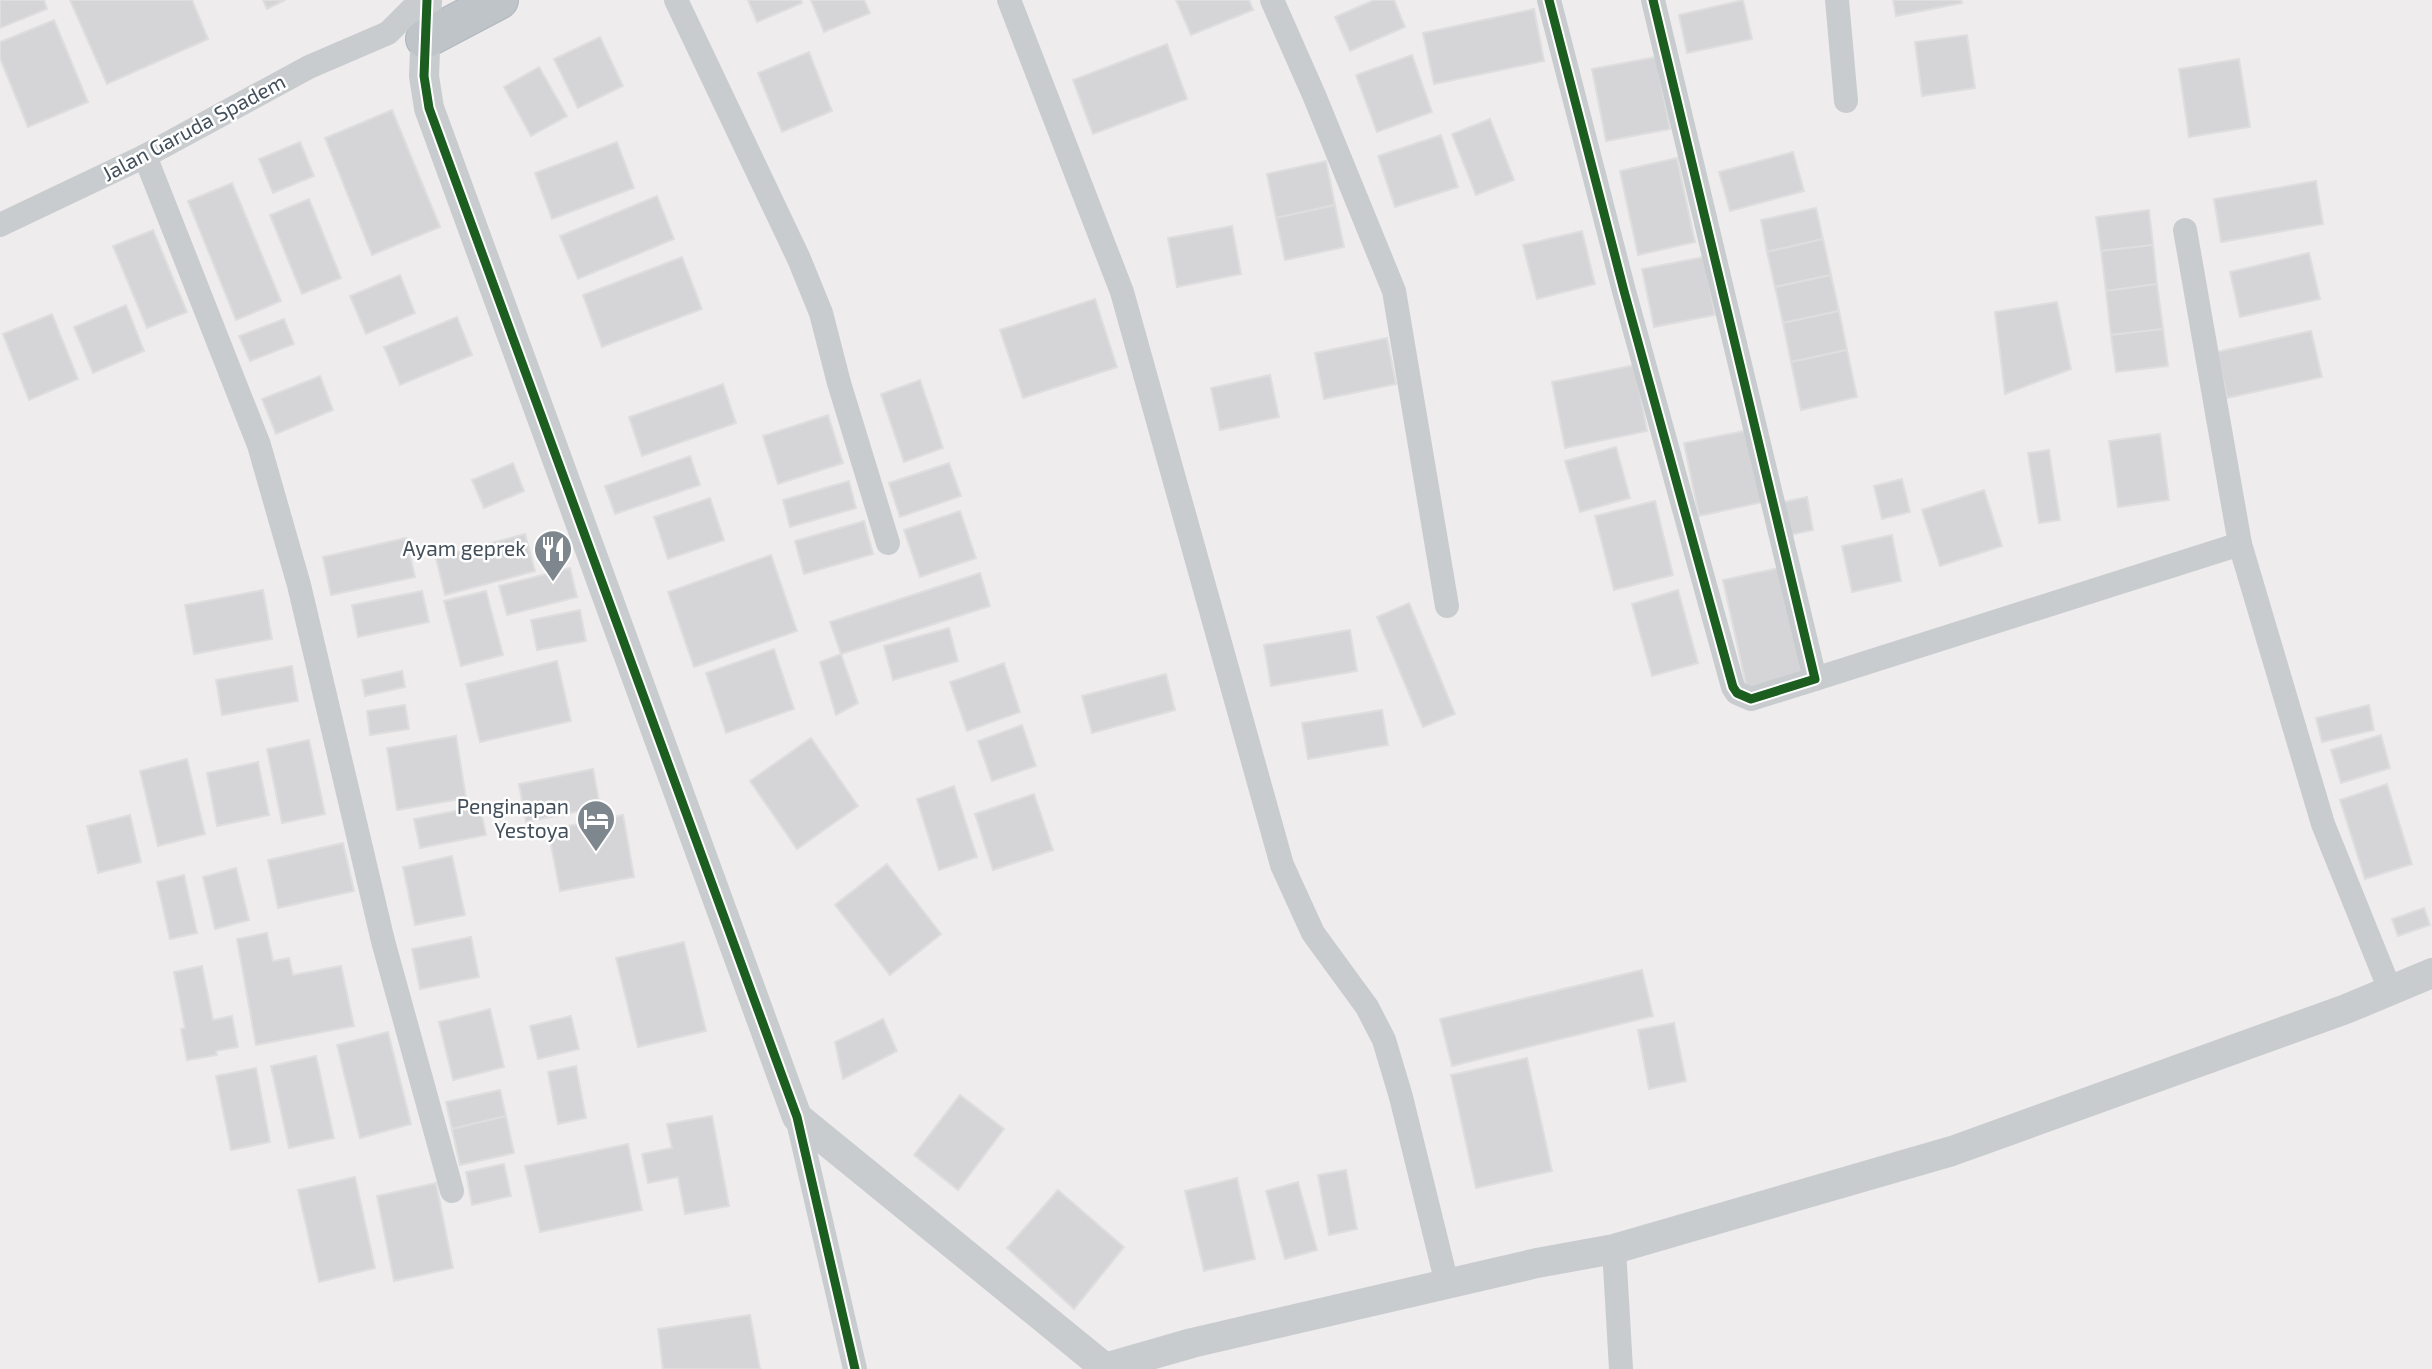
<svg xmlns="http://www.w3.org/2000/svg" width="2432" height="1369" viewBox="0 0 2432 1369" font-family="'Exo 2',sans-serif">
<rect width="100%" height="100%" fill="#eeecec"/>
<!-- building -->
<g fill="#d5d4d7" stroke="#dfdedf" stroke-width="2">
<polygon points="0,0 44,0 47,9 0,28"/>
<polygon points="70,0 192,0 208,39 107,84"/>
<polygon points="263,0 285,0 267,9"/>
<polygon points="748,0 801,0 802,3 757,22"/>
<polygon points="811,0 864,0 870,13 824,32"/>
<polygon points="1176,0 1249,0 1253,10 1191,35"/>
<polygon points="1374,0 1394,0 1405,27 1350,51 1335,17"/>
<polygon points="1743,0 1752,39 1687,53 1679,15"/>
<polygon points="1893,0 1961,0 1962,3 1896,16"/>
<polygon points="1534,9 1544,61 1434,84 1423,33"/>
<polygon points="54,20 88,102 28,127 0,58 0,42"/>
<polygon points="1967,35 1975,88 1922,96 1915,42"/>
<polygon points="600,37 623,86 578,108 554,59"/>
<polygon points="1167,44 1187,99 1093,134 1073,80"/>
<polygon points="809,52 832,111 782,132 758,73"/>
<polygon points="1412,55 1432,112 1377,132 1356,75"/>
<polygon points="1656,57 1670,129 1606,141 1592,69"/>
<polygon points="2239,59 2250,127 2189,137 2179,69"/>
<polygon points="539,67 567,116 531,136 504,87"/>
<polygon points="392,110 440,227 372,255 325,138"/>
<polygon points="1490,119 1514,180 1476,195 1452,134"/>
<polygon points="1441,135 1458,187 1395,207 1378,156"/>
<polygon points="300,142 314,176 273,193 259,159"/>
<polygon points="617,142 634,188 552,219 535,173"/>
<polygon points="1793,152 1804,191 1730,211 1719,172"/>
<polygon points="1677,158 1695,242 1638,255 1620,171"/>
<polygon points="1326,161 1335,205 1276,218 1267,174"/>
<polygon points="2316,181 2323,224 2221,242 2214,199"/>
<polygon points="232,183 281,301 236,320 188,201"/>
<polygon points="657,196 674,239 578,279 560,236"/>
<polygon points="309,199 341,278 302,294 270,215"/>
<polygon points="1335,205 1344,247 1285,260 1276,218"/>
<polygon points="1816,208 1823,239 1767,252 1761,220"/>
<polygon points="2149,210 2153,245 2101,251 2096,217"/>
<polygon points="1232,226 1241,274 1177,287 1168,238"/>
<polygon points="153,230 187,312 147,328 113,246"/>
<polygon points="1582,231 1595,284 1537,299 1523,245"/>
<polygon points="1823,239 1831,275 1775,287 1767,252"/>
<polygon points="2153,245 2157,284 2106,291 2101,251"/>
<polygon points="2309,253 2320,299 2240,317 2230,272"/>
<polygon points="682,257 702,309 602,347 583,295"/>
<polygon points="1704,257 1715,315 1654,327 1642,269"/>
<polygon points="400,275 415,313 366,334 350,296"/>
<polygon points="1831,275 1839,311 1783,323 1775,287"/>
<polygon points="2157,284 2163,329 2111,335 2106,291"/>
<polygon points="1095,299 1117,367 1023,398 1000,330"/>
<polygon points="2057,302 2071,369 2005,394 1995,312"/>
<polygon points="126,305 144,351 93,373 74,327"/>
<polygon points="1839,311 1847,350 1791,362 1783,323"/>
<polygon points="52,314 78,379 29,400 3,334"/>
<polygon points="457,317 472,355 400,385 384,347"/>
<polygon points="284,319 294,344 250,361 239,336"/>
<polygon points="2163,329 2168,366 2116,372 2111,335"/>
<polygon points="2311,331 2322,377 2227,398 2217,352"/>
<polygon points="1387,338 1396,384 1324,399 1315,353"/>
<polygon points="1847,350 1857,397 1801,410 1791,362"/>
<polygon points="1635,365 1647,431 1565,448 1552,382"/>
<polygon points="1270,375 1279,417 1220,430 1211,388"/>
<polygon points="320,376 333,410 276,434 262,399"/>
<polygon points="920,380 943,448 904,462 881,394"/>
<polygon points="723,384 736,423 642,456 629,417"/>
<polygon points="828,415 843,463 778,484 763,436"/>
<polygon points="1749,430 1763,502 1699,516 1684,443"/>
<polygon points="2160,434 2169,500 2118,507 2109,441"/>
<polygon points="1616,447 1630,498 1580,512 1565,461"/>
<polygon points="2049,450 2060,520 2039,523 2028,453"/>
<polygon points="690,456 700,485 615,514 605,486"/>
<polygon points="513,463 524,491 484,508 472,480"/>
<polygon points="949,463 961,496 900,517 889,483"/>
<polygon points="1902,479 1910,512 1882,519 1874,486"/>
<polygon points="849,481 856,508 790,527 783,500"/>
<polygon points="1984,490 2002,546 1940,566 1922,510"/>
<polygon points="1807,497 1813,530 1790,535 1784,502"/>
<polygon points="710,498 724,540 668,559 654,517"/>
<polygon points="1655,501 1673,575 1614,590 1595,516"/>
<polygon points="960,511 976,558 920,577 904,530"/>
<polygon points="864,521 873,554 804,574 795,541"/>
<polygon points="525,534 535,571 445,595 436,558"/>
<polygon points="1892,535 1901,581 1852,592 1842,546"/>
<polygon points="406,538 415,577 331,595 323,557"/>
<polygon points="771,555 797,631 694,667 668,592"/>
<polygon points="570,568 577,597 507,615 499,586"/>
<polygon points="1779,568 1803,676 1747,689 1723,580"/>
<polygon points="980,573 990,606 841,654 830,622"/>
<polygon points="263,590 272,639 194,654 185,605"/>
<polygon points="1678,590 1698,663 1652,676 1632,604"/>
<polygon points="422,591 429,622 358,637 352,605"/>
<polygon points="486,591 503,655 461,666 444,601"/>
<polygon points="1409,603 1455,714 1423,727 1377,617"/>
<polygon points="580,610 586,641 537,650 531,620"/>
<polygon points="949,628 958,661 893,680 884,646"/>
<polygon points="1350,630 1357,671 1271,686 1264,645"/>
<polygon points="774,649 794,709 726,733 706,673"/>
<polygon points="841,654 858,703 836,715 820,662"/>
<polygon points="557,661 571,721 480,742 466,684"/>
<polygon points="1004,663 1020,712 967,731 950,682"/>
<polygon points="292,666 298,701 222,715 216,680"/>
<polygon points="402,671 405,687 365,696 362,680"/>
<polygon points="1166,674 1175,710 1092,733 1082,696"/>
<polygon points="405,705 409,729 370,735 367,711"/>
<polygon points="2369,705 2374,730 2322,742 2316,718"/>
<polygon points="1382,710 1388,745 1308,759 1302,723"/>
<polygon points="1022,725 1036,766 992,781 978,741"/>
<polygon points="2381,735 2390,768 2341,783 2331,750"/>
<polygon points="456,736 466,798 397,810 387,748"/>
<polygon points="811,738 858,806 797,849 750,781"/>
<polygon points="309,740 325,814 282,823 267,749"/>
<polygon points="187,759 205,834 158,846 140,771"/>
<polygon points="258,762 269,815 217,826 207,773"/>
<polygon points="593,769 600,807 526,822 519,784"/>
<polygon points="2387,784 2412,864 2365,879 2340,800"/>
<polygon points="954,786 977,857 939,870 917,799"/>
<polygon points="1034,794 1053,850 993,870 975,814"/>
<polygon points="480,806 486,835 420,848 414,819"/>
<polygon points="130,815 141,862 98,873 87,826"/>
<polygon points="623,815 634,877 560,891 548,830"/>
<polygon points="343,843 354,891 278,908 268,860"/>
<polygon points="452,856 465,915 415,925 403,867"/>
<polygon points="887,864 941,934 890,975 835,905"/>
<polygon points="236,868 249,920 215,929 203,877"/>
<polygon points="184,875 197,933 170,939 157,882"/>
<polygon points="2424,908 2430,925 2398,936 2392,919"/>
<polygon points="267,933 273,961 289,958 293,975 341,966 354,1026 256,1045 237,939"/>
<polygon points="471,937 479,977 420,989 412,949"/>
<polygon points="684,942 706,1031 638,1047 616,958"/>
<polygon points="202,966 213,1020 232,1016 238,1047 216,1051 217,1055 187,1060 181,1029 185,1028 174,972"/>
<polygon points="1642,970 1653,1016 1452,1066 1440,1019"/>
<polygon points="490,1009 504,1067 453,1080 439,1022"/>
<polygon points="571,1016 579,1049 538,1059 530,1026"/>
<polygon points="883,1019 897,1051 843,1079 835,1042"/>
<polygon points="1674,1023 1686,1081 1649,1089 1638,1030"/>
<polygon points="388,1032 411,1124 360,1138 337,1045"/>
<polygon points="316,1056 334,1138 289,1148 271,1066"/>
<polygon points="1527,1058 1552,1171 1476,1188 1451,1075"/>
<polygon points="576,1066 586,1118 558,1124 548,1072"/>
<polygon points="256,1068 270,1142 231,1150 216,1076"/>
<polygon points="500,1090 506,1116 452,1129 446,1102"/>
<polygon points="960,1095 1004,1129 958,1190 914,1155"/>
<polygon points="506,1116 514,1153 460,1165 452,1129"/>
<polygon points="712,1116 729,1206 685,1214 678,1177 648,1183 642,1154 672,1148 667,1124"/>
<polygon points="628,1144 642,1210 540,1232 525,1166"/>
<polygon points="504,1164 511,1196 472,1205 466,1172"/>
<polygon points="1346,1170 1357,1229 1329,1235 1318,1175"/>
<polygon points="355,1177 375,1268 319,1282 298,1190"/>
<polygon points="1237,1178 1255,1259 1204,1271 1185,1191"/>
<polygon points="1298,1182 1317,1250 1285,1259 1266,1191"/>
<polygon points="436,1183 453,1268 394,1281 377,1196"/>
<polygon points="1058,1190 1124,1247 1074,1309 1007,1248"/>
<polygon points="750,1315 760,1369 663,1369 658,1329"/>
</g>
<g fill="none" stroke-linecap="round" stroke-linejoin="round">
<defs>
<polyline id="trunk" points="425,39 499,0"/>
</defs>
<!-- trunk casing -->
<use href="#trunk" stroke="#b1b6bd" stroke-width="40"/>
<!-- minor -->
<g stroke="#c9ccce" stroke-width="24">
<polyline points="676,0 799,259 821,313 839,383 888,543"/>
<polyline points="1009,0 1122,292 1282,865 1313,933 1367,1007 1384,1040 1401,1097 1447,1284"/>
<polyline points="1272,0 1314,95 1394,291 1447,606"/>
<polyline points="1549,0 1624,291 1733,687 1737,693 1751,699 1815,679 1653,0"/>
<polyline points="1837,0 1846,101"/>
<polyline points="145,156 259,445 299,585 383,941 452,1191"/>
<polyline points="0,225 145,156 309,67 388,33 421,0"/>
<polyline points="2185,230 2240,544 2323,824 2390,990"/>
<polyline points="1815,679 2240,544"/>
<polyline points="797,1117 855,1369"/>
<polyline points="1614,1249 1621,1369"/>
</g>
<!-- tertiary -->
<polyline stroke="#c9ccce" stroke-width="30" points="427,0 424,76 429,108 797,1117 1105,1368 1192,1343 1537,1263 1614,1249 1952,1151 2346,1009 2432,973"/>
<!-- trunk -->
<use href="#trunk" stroke="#bec4c8" stroke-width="38"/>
<defs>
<g id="cycleway">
<polyline points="427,0 424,76 429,108 797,1117 855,1369"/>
<polyline points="1549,0 1624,291 1733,687 1737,693 1751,699 1815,679 1653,0"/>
</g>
</defs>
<!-- cycleway casing -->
<use href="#cycleway" stroke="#fff" stroke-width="13"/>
<!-- cycleway -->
<use href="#cycleway" stroke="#1b5e20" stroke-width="9"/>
</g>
<!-- icons -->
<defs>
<symbol id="restaurant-pin" viewBox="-11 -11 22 30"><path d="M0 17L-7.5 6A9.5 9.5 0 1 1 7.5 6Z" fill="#7f878e" stroke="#fff"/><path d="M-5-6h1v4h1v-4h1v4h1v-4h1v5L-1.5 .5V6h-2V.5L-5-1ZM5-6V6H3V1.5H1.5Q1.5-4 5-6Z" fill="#fff"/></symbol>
<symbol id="hotel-pin" viewBox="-11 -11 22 30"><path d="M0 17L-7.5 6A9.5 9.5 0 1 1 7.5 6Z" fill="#7f878e" stroke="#fff"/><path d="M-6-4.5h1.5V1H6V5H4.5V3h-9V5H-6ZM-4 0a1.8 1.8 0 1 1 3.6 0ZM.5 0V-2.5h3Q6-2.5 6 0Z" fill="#fff"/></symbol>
</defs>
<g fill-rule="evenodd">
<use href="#restaurant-pin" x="531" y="527" width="44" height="60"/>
<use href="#hotel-pin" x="574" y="797" width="44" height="60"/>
</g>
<g text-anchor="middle" stroke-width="5" stroke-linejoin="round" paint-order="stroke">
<!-- street labels -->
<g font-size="21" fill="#43505b" stroke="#fff">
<text transform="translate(194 128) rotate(-28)" y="7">Jalan Garuda Spadem</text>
</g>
<!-- poi labels -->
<g font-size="21" fill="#43505b" stroke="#fff" text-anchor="end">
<text x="526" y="556">Ayam geprek</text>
<text x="569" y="814">Penginapan<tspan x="569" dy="24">Yestoya</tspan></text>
</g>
</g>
</svg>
